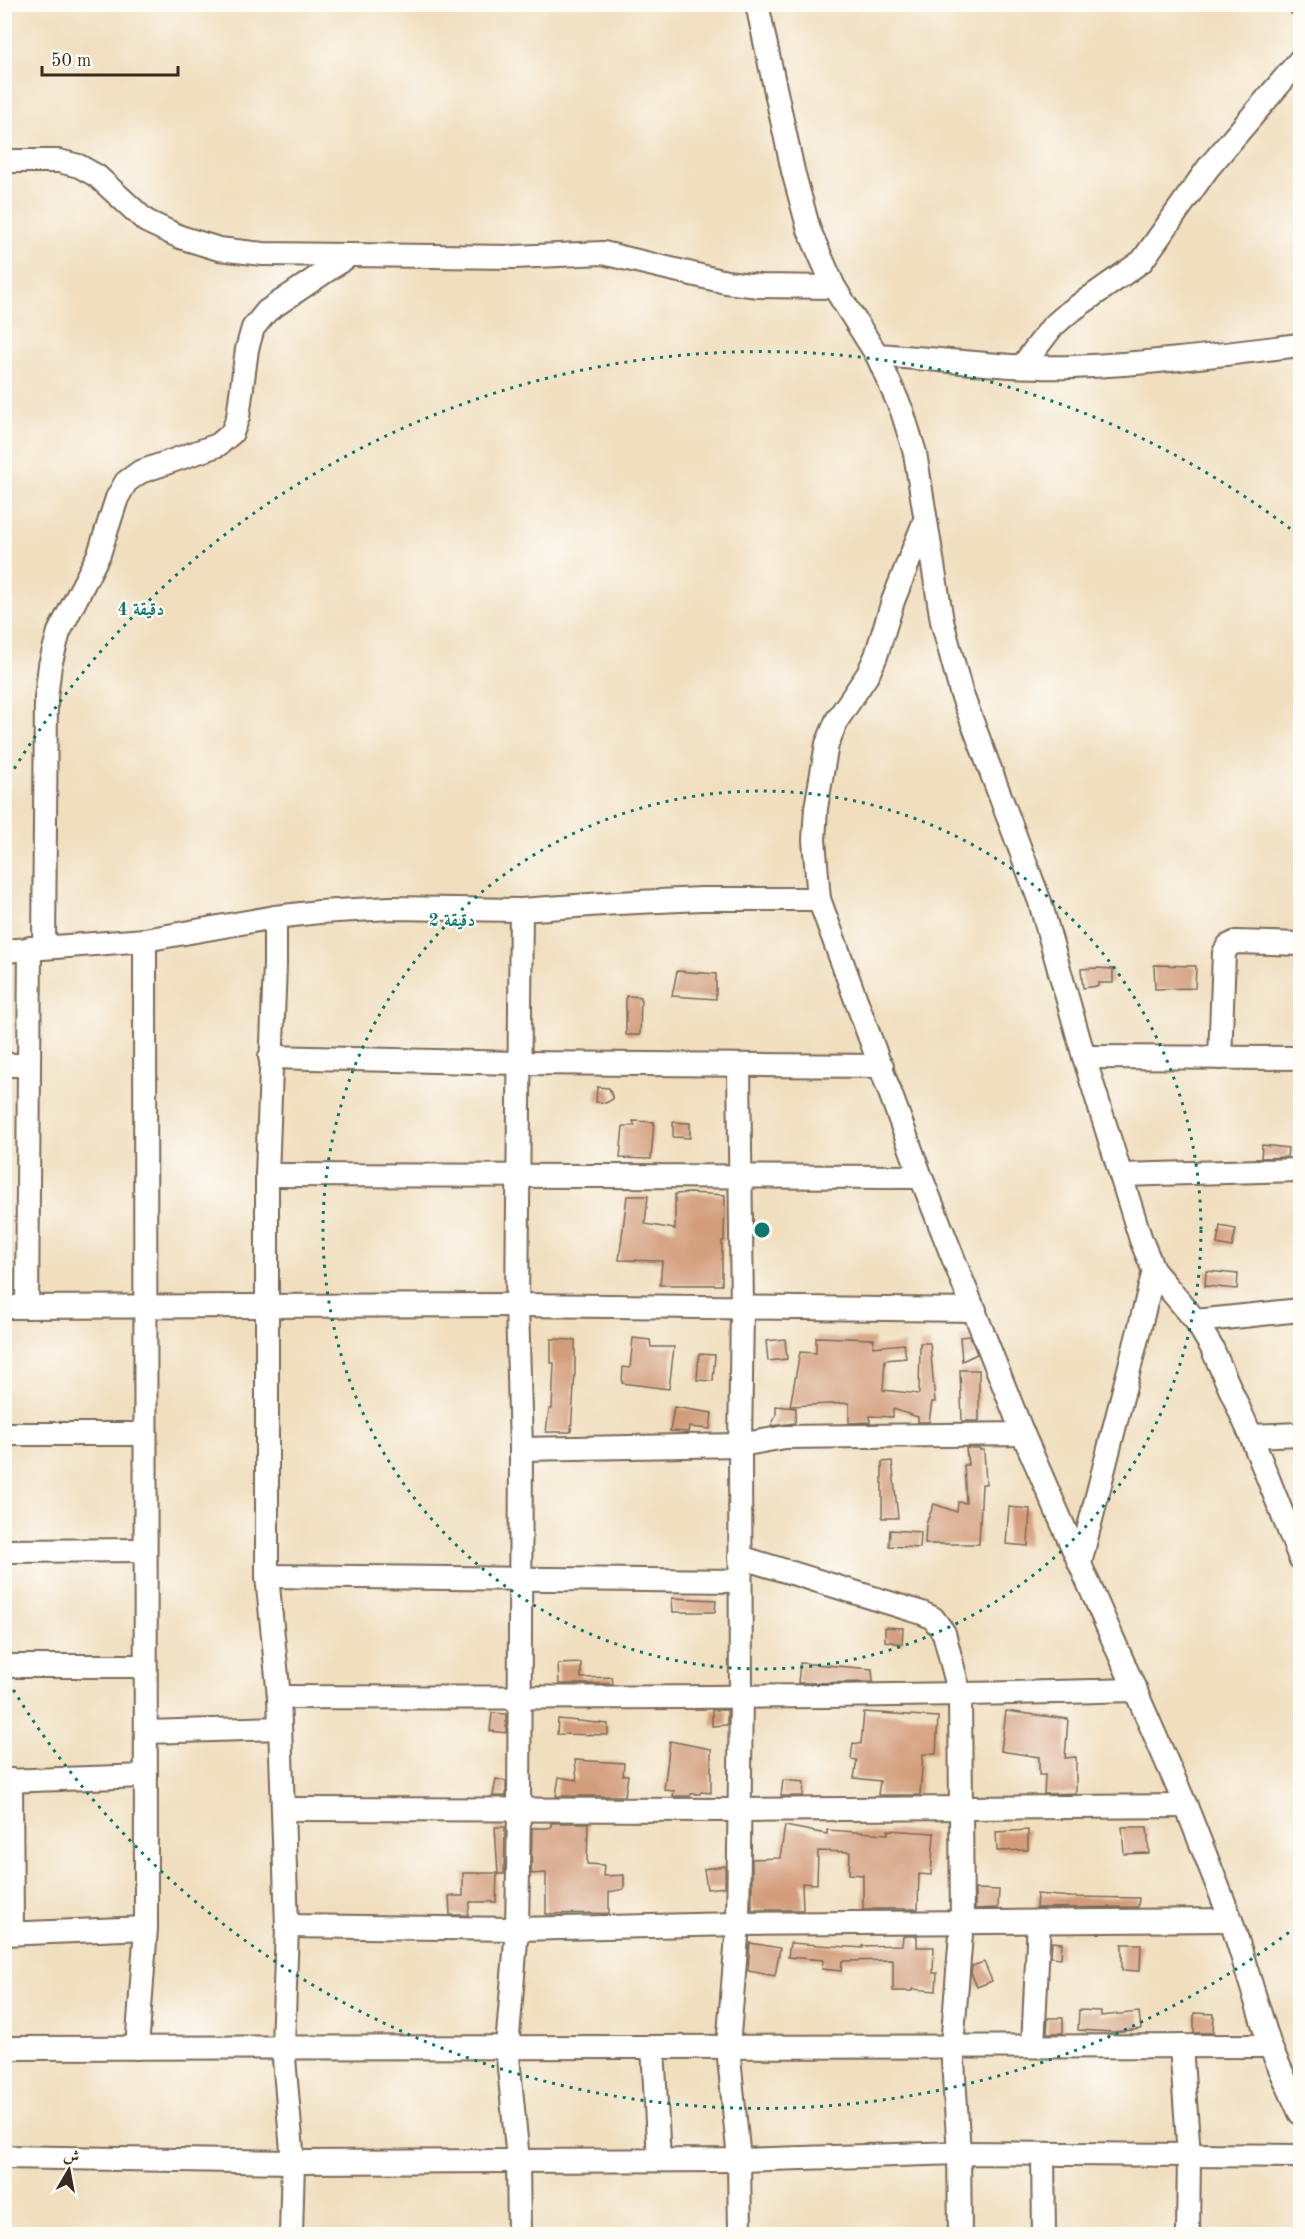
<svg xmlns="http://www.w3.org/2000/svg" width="1305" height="2239" viewBox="0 0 1305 2239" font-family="'Old Standard TT',Amiri,serif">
<rect width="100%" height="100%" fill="#fdfcf7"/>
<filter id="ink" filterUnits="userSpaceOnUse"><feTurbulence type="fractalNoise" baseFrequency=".0167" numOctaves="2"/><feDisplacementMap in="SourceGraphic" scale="12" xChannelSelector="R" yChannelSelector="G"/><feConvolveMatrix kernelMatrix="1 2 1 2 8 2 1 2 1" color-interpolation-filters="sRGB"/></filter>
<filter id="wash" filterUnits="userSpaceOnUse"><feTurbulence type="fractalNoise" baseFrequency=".008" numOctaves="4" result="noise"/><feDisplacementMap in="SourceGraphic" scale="24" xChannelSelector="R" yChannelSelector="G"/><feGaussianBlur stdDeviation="1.35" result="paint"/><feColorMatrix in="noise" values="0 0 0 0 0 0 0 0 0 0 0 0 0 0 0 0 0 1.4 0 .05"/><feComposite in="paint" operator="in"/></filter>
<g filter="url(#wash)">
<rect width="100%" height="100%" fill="#f0debe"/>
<g id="blocks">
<!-- building -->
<g fill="#d39d7b">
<polygon points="1154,965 1196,966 1195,988 1155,989"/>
<polygon points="1096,968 1113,969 1113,983 1098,983 1098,986 1083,988 1081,969"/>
<polygon points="677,971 716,974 716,999 672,996"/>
<polygon points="626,996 641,997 640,1035 626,1035"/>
<polygon points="597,1087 609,1088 613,1099 606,1103 596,1102"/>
<polygon points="633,1121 654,1122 651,1159 620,1158 623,1126 635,1126"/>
<polygon points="673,1122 690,1123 690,1138 673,1137"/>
<polygon points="1262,1145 1288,1148 1287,1157 1261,1158"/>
<polygon points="690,1193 725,1195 724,1241 722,1241 722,1285 660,1285 662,1261 619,1260 627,1196 648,1196 645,1224 675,1229 675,1194"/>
<polygon points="1220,1226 1236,1229 1232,1247 1217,1244"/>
<polygon points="1206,1271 1238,1274 1237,1289 1205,1286"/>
<polygon points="970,1336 977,1354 962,1361 960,1337"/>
<polygon points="816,1337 874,1339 873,1347 904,1344 906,1358 885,1360 883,1390 919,1394 920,1343 930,1343 935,1402 932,1402 929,1422 918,1422 918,1417 893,1409 893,1417 870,1416 870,1422 849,1423 849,1403 790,1406 800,1352 816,1353"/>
<polygon points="633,1338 650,1340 651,1347 674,1347 669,1389 622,1383 623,1367 630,1368"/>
<polygon points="551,1339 575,1340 575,1373 571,1432 546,1432 549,1409 552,1409 554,1363 551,1363"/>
<polygon points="785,1339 787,1359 768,1361 766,1341"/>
<polygon points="699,1354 715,1355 713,1381 697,1380"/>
<polygon points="960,1370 979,1370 979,1421 962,1421"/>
<polygon points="776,1406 796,1408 795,1423 771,1426 776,1415"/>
<polygon points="674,1407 712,1413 710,1429 689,1427 688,1432 670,1431"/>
<polygon points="966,1448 980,1448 980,1450 984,1450 986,1484 982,1484 979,1544 925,1544 926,1524 934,1504 957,1512 958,1502 966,1503 964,1465 968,1465"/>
<polygon points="892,1461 898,1518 882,1518 882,1462"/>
<polygon points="1009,1507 1030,1509 1028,1546 1006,1544"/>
<polygon points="890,1530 921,1532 920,1548 889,1546"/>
<polygon points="672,1598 716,1600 715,1612 673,1612"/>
<polygon points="885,1627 903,1628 902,1644 885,1641"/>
<polygon points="581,1663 581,1678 612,1677 613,1684 559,1684 558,1664"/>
<polygon points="800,1663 872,1669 873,1682 798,1683"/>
<polygon points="712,1710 727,1710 727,1725 712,1726"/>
<polygon points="1006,1711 1068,1719 1065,1758 1076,1757 1076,1793 1044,1794 1045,1775 1039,1775 1039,1757 1001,1751"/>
<polygon points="864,1712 938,1717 936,1754 923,1754 920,1795 878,1795 880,1781 854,1778 857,1760 851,1759 853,1743 861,1744"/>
<polygon points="492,1713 506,1714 506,1733 490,1731"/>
<polygon points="558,1719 608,1724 608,1735 557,1734"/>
<polygon points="670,1741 711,1749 711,1793 701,1792 700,1794 691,1794 690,1796 673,1796 674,1791 664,1790"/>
<polygon points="575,1760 624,1763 623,1775 628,1775 625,1796 556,1796 559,1777 577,1780"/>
<polygon points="496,1779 506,1781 506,1796 493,1796"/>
<polygon points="783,1780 804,1782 803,1796 781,1796"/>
<polygon points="551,1823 588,1823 587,1864 604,1865 603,1876 624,1875 624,1889 609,1892 609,1913 546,1914 546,1873 531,1874 532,1828 547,1828 551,1827"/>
<polygon points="785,1826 827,1834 827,1830 888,1834 888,1830 934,1833 931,1875 919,1874 918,1909 863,1909 863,1875 849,1874 850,1852 818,1851 817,1884 802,1883 803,1910 752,1910 752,1859 780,1858"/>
<polygon points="495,1827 505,1827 504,1874 498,1874"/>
<polygon points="1122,1827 1147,1827 1149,1853 1124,1854"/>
<polygon points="1028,1830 1028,1850 997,1851 996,1832"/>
<polygon points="725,1866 725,1887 707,1889 704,1869"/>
<polygon points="463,1873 497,1873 496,1902 470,1902 468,1915 450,1915 449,1896 463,1896"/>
<polygon points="975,1889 999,1890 998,1908 975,1909"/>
<polygon points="1037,1894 1071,1897 1139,1898 1138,1907 1036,1908"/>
<polygon points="903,1936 917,1936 917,1947 934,1947 933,1973 937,1973 936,1991 912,1989 912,1991 893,1991 893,1960 842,1961 841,1971 822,1969 823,1960 788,1957 790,1943 863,1948 862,1946 902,1945"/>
<polygon points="1052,1942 1062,1943 1061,1958 1051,1957"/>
<polygon points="750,1943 780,1948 775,1976 748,1971"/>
<polygon points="1122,1944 1141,1944 1140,1971 1122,1970"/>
<polygon points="984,1962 992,1981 977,1987 971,1973 972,1966"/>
<polygon points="1079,2010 1101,2011 1101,2016 1139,2012 1141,2029 1113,2032 1078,2030"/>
<polygon points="1194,2013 1214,2014 1213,2033 1194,2033"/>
<polygon points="1048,2018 1063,2018 1063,2033 1047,2033"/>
</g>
</g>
</g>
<g filter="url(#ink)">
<use href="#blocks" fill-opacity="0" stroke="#7a6956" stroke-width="1.5"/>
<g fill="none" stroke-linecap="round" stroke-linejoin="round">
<defs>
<g id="street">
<polyline points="757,4 793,171 809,230 834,287 877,355 902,411 915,453 942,621 961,692 1040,902 1084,1057 1141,1240 1154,1271 1196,1321 1212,1348 1251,1436 1300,1558"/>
<polyline points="1300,4 1300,5"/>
<polyline points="4,161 59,161 79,166 97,176 146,221 180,237 219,249 263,254 350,255 514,257 603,253 726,282 759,286 834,287"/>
<path d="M877,355C942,359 1008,369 1073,367C1149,364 1225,354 1300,345"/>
<polyline points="1023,365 1052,327 1068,313 1142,261 1208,168 1300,60"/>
<polyline points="925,520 893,601 876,656 868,674 837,720 827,744 816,808 814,840 819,899 921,1177 1023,1434 1186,1806 1231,1920 1270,2046 1300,2113"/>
<polyline points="275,917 275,964 267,1175 267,1576 279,1697 287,1926 283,2047 293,2162 291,2234"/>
<polyline points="44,947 46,698 50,665 59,632 99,554 117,498 126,482 140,472 218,445 232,433 238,417 247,349 253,328 267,311 350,255"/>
<polyline points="4,951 145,940 275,917 319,912 391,908 521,910 617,903 701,899 819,899"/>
<polyline points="270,1057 520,1063 882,1066"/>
<polyline points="1084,1057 1300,1058"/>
<polyline points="1220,1058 1224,953 1228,946 1236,942 1300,944"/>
<polyline points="4,1065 28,1065"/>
<polyline points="739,1066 742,1309 740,1445 741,1696 738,1924 728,2047 739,2160 740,2234"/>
<polyline points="267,1175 921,1177"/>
<polyline points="1121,1175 1300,1170"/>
<polyline points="4,1307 517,1305 975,1310"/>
<polyline points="27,1307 30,948"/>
<polyline points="1196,1321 1300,1310"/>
<polyline points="4,1434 145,1434"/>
<polyline points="1251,1436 1300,1434"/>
<polyline points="521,1449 740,1445 785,1437 1023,1434"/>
<polyline points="4,1551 144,1550"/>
<polyline points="740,1557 922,1613 933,1618 944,1633 960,1695 962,1922 952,2046 959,2153 960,2234"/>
<polyline points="1080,1563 1154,1271"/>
<polyline points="267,1576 739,1581"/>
<polyline points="4,1666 145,1666"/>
<path d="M279,1697C565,1698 851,1698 1136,1690"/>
<polyline points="146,1732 280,1728"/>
<polyline points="11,1780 12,1933"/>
<polyline points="4,1781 146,1776"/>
<polyline points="283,1809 740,1810 1186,1806"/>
<polyline points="287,1926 517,1929 738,1924 1231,1920"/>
<polyline points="4,1934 146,1928"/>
<polyline points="1033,2046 1039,1921"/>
<polyline points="1181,2046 1189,2155 1188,2234"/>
<polyline points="653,2047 659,2160"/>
<polyline points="4,2048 1270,2046"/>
<polyline points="137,2048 146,1928 145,940"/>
<polyline points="1043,2154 1044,2234"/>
<polyline points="4,2157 293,2162 739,2160 959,2153 1300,2156"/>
<polyline points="519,2234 518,2160 507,2047 517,1929 519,1810 521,1449 517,1305 521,910"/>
</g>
</defs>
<!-- street casing -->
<use href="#street" stroke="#7a6956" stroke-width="26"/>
<!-- street -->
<use href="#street" stroke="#fff" stroke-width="22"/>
</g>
</g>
<!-- distance rings -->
<g fill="none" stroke="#0f766e" stroke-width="3" stroke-dasharray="3 6">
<circle cx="762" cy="1230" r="439"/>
<path d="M1296 1927A878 878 0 0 1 5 1676M5 784A878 878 0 0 1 1296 533"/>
</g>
<circle cx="762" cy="1230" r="9" fill="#0f766e" stroke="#fdfcf7" stroke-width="3"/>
<g font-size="18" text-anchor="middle" font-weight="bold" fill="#0f766e" stroke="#fdfcf7" stroke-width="4.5" stroke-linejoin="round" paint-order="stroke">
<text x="141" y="615">4 دقيقة</text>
<text x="452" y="926">2 دقيقة</text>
</g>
<!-- margin -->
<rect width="1305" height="2239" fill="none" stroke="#fdfcf7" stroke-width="24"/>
<!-- north arrow -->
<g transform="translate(69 2170) rotate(10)" stroke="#fdfcf7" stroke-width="4.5" paint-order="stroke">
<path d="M0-4.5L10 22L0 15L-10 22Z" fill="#3b2a1e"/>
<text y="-9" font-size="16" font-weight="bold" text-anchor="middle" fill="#3b2a1e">ش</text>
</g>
<!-- scale -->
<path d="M42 66v9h136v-9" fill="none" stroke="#3b2a1e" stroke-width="3"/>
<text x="51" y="66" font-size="18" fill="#3b2a1e" stroke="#fdfcf7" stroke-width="4.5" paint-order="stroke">50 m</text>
</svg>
